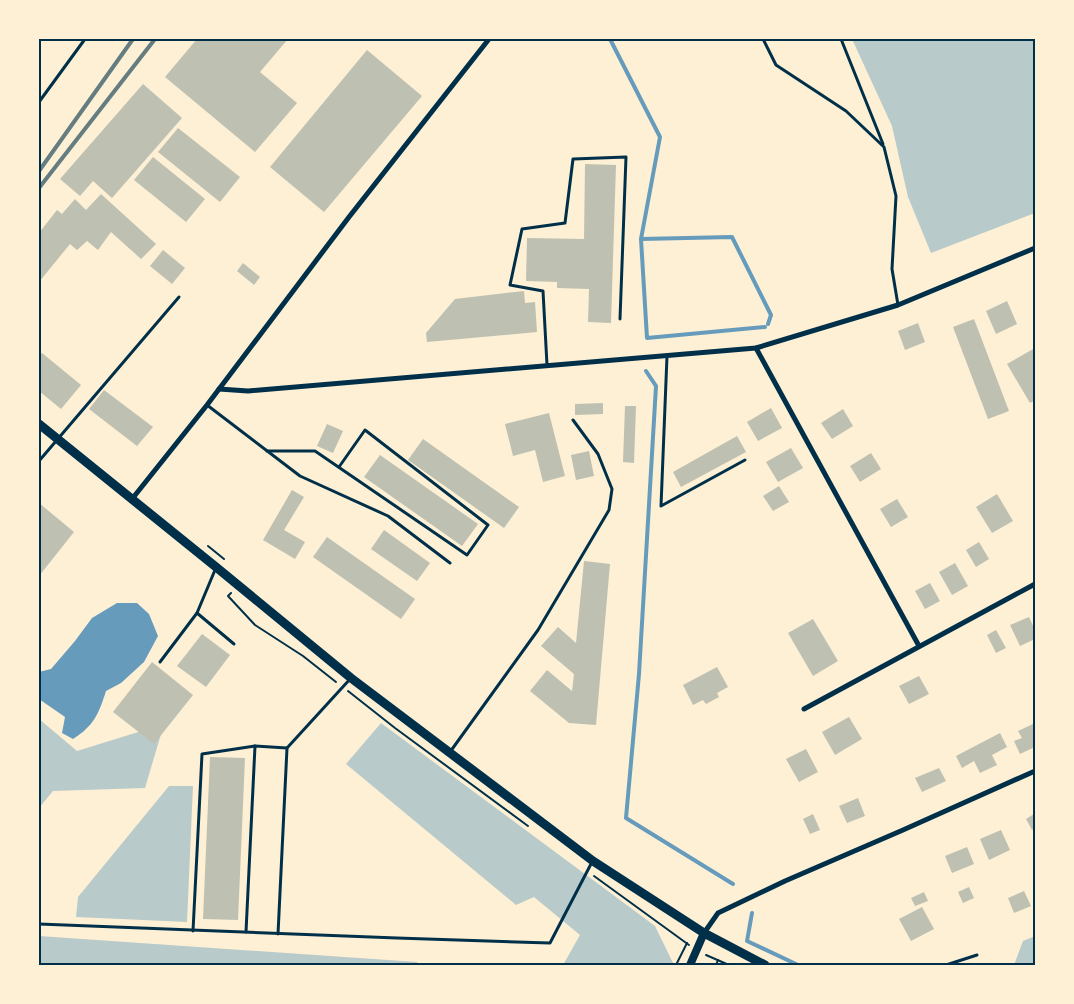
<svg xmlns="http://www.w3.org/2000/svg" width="1074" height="1004" viewBox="0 0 1074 1004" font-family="'IBM Plex Sans',sans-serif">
<rect width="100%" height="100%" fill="#fdf0d5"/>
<!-- green -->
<g fill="#b9caca">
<polygon points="852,39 1035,39 1035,213 931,253 908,197 892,126"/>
<polygon points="39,719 77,751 164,724 145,788 53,791 39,808"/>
<polygon points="381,723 655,926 674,965 563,965 580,935 534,897 516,905 346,764"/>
<polygon points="169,786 193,786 187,922 76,917 78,897"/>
<polygon points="39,936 417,962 418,965 39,965"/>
<polygon points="1035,936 1035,965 1014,965 1023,941"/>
</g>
<!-- water -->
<path fill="#669bbc" d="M117,603H137L149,614L158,636L144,662L121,683L106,691C99,713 94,726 73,739L62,733L65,717L39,699V672L51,669L75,641L92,618Z"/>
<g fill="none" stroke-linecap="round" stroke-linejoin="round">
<!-- stream -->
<g stroke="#669bbc" stroke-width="4">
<polyline points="610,39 660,137 641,239 647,338 765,327"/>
<polyline points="641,239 732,237 771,315 768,324"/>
<polyline points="646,371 656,386 639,674 626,818 733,884"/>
<polyline points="752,913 747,941 798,965"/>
</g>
</g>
<!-- building -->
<g fill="#bec0b2">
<polygon points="197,39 288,39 260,72 297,103 255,152 165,77"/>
<polygon points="367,50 422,96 324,212 270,167"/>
<polygon points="143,84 182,118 112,198 93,181 80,196 60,179"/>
<polygon points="178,128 240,177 220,202 158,152"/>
<polygon points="153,157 205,199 186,222 134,180"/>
<polygon points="585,164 616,165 611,323 588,322 589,289 557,288 557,282 526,281 527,238 584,239"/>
<polygon points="101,194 156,244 141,259 111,232 98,250 87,241 77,250 70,244 39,282 39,233 57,210 62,214 75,199 86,210"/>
<polygon points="163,250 185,268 172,284 150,266"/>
<polygon points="243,263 260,277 254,285 237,271"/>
<polygon points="524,291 525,303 535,302 537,332 427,342 426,333 455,299"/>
<polygon points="1007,301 1017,324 996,334 986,311"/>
<polygon points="974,319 1009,411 988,419 953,327"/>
<polygon points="918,323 925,342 905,350 898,331"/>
<polygon points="1035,348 1035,400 1030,403 1007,364"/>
<polygon points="42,353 81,385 61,409 39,391 39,357"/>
<polygon points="104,390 153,427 137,446 89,409"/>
<polygon points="603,403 603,414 575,415 575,404"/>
<polygon points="625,406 636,406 634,463 623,462"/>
<polygon points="771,408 782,428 758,441 747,422"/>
<polygon points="843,409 853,426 832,439 821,423"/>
<polygon points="549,413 565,476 543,482 535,450 513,456 505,424"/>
<polygon points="327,424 343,431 333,453 317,446"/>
<polygon points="737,436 746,452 681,487 673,472"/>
<polygon points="423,439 519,507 504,528 408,460"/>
<polygon points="791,448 803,468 778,482 766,462"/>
<polygon points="589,451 594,476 576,480 571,455"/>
<polygon points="871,453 881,469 860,482 850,466"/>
<polygon points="380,455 478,524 462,546 364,477"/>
<polygon points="779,486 789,502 773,511 763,496"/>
<polygon points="292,490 304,497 284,530 305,542 295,559 263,540"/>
<polygon points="997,494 1013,521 992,533 976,507"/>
<polygon points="897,499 908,517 891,527 880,509"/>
<polygon points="39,503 74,532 39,576"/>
<polygon points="384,530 430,563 417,581 371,549"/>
<polygon points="327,537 415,599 401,619 313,557"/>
<polygon points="979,542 989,559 976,567 966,550"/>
<polygon points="584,561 610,564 596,725 569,723 530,691 547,670 572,691 574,674 541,646 558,627 576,643"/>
<polygon points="955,563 968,586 952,595 939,572"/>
<polygon points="930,583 940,601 925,609 915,591"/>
<polygon points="1029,617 1035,630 1035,639 1020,646 1010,625"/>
<polygon points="813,619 838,661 813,676 788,633"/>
<polygon points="996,630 1006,648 996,653 987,635"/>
<polygon points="202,634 230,655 206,687 177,666"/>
<polygon points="152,662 193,695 154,744 113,712"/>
<polygon points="717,667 728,687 717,693 719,697 706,704 703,700 693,705 683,685"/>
<polygon points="919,676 929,694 909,704 899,686"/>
<polygon points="849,717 862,739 835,755 822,732"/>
<polygon points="1035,723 1035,747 1020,754 1014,741 1022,738 1018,731"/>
<polygon points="1000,733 1007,747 992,755 997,765 980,773 974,761 962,768 956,756"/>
<polygon points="806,749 818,772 799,782 786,759"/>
<polygon points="210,757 245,758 238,920 203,919"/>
<polygon points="939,768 946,781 922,792 915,778"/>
<polygon points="858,798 865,816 847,823 839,806"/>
<polygon points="813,814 820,830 810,834 803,819"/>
<polygon points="1034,814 1035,828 1032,830 1026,819"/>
<polygon points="1001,830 1010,850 989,860 980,839"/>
<polygon points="967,847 974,864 952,873 945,856"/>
<polygon points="969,887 974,898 963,903 958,892"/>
<polygon points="1024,891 1031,906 1014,913 1008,898"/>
<polygon points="924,892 928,901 915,906 911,898"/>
<polygon points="922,907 934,929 911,941 899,919"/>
</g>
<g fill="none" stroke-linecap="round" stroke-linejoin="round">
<!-- path -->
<g stroke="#003049" stroke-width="2">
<polyline points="208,546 224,559"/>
<polyline points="231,593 228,596 255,625 303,656 336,682"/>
<polyline points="348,691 395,728 528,826"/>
<polyline points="594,876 689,945"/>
<polyline points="706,955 729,965"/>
<polyline points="676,965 687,943"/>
<polyline points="716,965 718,960"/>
</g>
<!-- service -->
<g stroke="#003049" stroke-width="3">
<polyline points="763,39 776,65 846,111 884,147 896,196 892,269 898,305"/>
<polyline points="841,39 883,144"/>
<polyline points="39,102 85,39"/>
<polyline points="667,356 661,506 745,460"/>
<polyline points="547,365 543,291 510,285 522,229 565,223 573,159 626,157 620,319"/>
<polyline points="207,405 300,476 388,516 450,563"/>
<polyline points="267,451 315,451 467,555 488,525 365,430 339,467"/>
<polyline points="39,461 179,297"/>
<polyline points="215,570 197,613 234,644"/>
<polyline points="160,662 197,613"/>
<polyline points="450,752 538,630 609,510 612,489 598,454 573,420"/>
<polyline points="39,924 397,938 550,943 592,862"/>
<polyline points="193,931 202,754 255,746 287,748"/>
<polyline points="246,932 255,746"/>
<polyline points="278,934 287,748 351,678"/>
<polyline points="946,965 977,955"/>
</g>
<!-- minor -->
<g stroke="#003049" stroke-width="5">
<polyline points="756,348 919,646"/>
<polyline points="219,389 248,391 756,348 898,305 1035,248"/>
<polyline points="132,499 207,405 349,217 489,39"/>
<polyline points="804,709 1035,584"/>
<polyline points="704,933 718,913 785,881 903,830 1035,771"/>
</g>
<!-- tertiary -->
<polyline stroke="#003049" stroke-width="8" points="690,965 704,933"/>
<!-- secondary -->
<polyline stroke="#003049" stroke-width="9" points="39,424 216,567 351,678 593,861 704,933 765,965"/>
<!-- rail -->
<g stroke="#657d81" stroke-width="4">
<polyline points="39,171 133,39"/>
<polyline points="39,188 155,39"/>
</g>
</g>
<!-- border -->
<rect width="1074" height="1004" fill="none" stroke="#fdf0d5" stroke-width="80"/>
<rect x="40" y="40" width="994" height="924" fill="none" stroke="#003049" stroke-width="2"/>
</svg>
